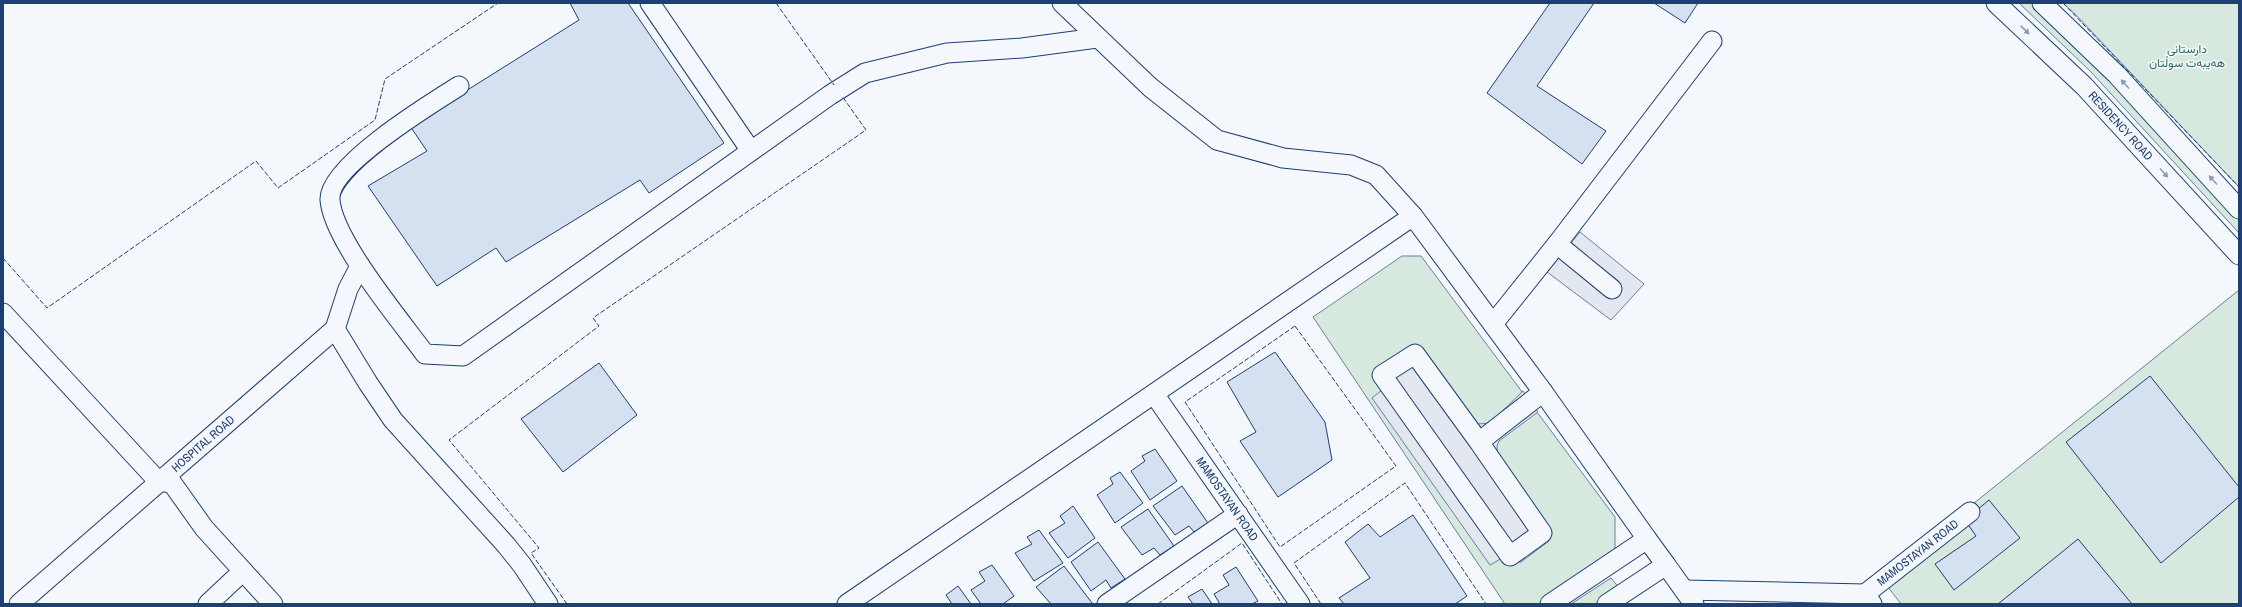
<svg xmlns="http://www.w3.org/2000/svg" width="2242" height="607" viewBox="0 0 2242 607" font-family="'Archivo Narrow',Vazirmatn,sans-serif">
<rect width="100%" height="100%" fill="#f4f7fb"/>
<!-- green -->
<g fill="#d7e8df" stroke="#687fa3">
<polygon points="2019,3 2035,3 2080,47 2239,219 2239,233 2090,71"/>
<polygon points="2063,3 2239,3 2239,187 2075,14"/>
<polygon points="1402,256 1421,256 1615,517 1615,555 1542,604 1505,604 1313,317"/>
<polygon points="2239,290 2239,604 1901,604 1881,578"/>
<polygon points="1611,578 1620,589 1597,604 1571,604"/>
</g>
<!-- parking -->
<g fill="#e3e8f0" stroke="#687fa3">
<polygon points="1580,232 1644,284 1611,320 1547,272"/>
<polygon points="1413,346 1467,417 1479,424 1490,423 1523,391 1538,412 1499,441 1497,446 1498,461 1549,527 1549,541 1521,562 1511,562 1502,558 1490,565 1372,398 1382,390"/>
</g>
<!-- building -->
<g fill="#d5e0f0" stroke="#1d3f73">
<polygon points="570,3 628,3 724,143 649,193 640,180 506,262 496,248 437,286 368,186 427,151 410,126 579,20"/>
<polygon points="1550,3 1594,3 1537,86 1606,131 1582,164 1487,93"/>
<polygon points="1654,3 1698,3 1685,23"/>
<polygon points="1275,352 1325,422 1332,460 1278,497 1240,441 1256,432 1227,382"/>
<polygon points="599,363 637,415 563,472 521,419"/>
<polygon points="2150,376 2239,487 2239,497 2161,563 2066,442"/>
<polygon points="1155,449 1177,481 1150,500 1131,471 1145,461 1142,456"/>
<polygon points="1120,472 1143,503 1115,523 1097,495 1113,484 1110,478"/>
<polygon points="1182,486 1208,523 1194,532 1189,526 1175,535 1153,506"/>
<polygon points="1989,500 2020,538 1954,590 1935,564 1976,536 1965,520"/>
<polygon points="1073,506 1095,538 1068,558 1049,533 1065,523 1060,516"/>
<polygon points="1148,509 1174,546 1160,555 1154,548 1142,555 1121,527"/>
<polygon points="1413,515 1467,596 1455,604 1344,604 1339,598 1370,578 1345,542 1368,524 1380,537"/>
<polygon points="1039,530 1063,563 1034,581 1015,553 1032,544 1027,537"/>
<polygon points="2078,539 2132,604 1998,604"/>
<polygon points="1098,542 1125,579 1111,588 1106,580 1091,591 1071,562"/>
<polygon points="992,565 1014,596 1003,604 981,604 971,590 985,581 979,572"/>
<polygon points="1064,566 1092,603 1090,604 1051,604 1036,587"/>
<polygon points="1236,567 1258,601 1252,604 1220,604 1214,594 1229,585 1223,575"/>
<polygon points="958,586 971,604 952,604 946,595"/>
<polygon points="1202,589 1212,604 1193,604 1188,597"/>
</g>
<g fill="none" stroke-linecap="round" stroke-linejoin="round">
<defs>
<g id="minor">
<polyline points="650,3 751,151"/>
<polyline points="1062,3 1150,87 1217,140 1283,158 1351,165 1376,175 1413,216 1543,392 1647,539"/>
<path id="s1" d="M1996,3L2084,86L2239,255"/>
<polyline points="2042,3 2117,75 2239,209"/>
<path d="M459,86C432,103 327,167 330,200C333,240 400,320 425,354L463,356L830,95L865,73L947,53L1022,48L1097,38"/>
<polyline points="1557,244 1612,289"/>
<polyline points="3,313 158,481 172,483 204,528 273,604"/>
<polyline points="1493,324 1557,244 1712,41"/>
<polyline points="335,329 368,383 393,420 506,545 522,565 548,604"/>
<path id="s2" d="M1154,394L1300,604"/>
<polyline points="1479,442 1542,533 1510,556 1382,375 1415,354 1479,442 1543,392"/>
<polyline points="1666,565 1694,604"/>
<polyline points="1684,590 1865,594 1872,604"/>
<path id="s3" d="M1865,594L1970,512"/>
<path id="s4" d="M19,604L335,329L348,289L360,266"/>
<polyline points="208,604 243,571"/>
<polyline points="847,604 1413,216"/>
<polyline points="1107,604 1238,514"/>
<polyline points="1550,604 1647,539 1666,565 1607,604"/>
</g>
</defs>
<!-- minor casing -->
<use href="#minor" stroke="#1d3f73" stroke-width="21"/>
<!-- minor -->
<use href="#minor" stroke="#f4f7fb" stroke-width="19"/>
<!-- fence -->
<g stroke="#1d3f73" stroke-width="1" stroke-dasharray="5 2" stroke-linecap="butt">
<polyline points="776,3 834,85"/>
<polyline points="2063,3 2239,187"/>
<polyline points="3,258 47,308 256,161 278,188 375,120 385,79 498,3"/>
<polygon points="1295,326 1396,466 1280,547 1185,402"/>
<polyline points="567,604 531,553 539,548 449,440 599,326 593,318 866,130 842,96"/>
<polyline points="1158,604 1242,543 1282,604"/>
<polyline points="1321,604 1294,563 1405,483 1486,604"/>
</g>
</g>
<!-- one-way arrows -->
<defs><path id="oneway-solid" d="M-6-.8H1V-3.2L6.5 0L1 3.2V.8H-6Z"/></defs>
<g fill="#889bb7">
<use href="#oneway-solid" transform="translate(2025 30) rotate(43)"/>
<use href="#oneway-solid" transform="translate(2125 84) rotate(-132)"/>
<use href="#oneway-solid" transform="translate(2164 173) rotate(48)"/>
<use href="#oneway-solid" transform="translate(2213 180) rotate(-132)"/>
</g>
<g text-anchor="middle" stroke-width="3" stroke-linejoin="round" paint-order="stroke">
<!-- park labels -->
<g font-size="12" fill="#2c6c60" stroke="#f4f7fb">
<text x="2187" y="53">دارستانی<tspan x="2187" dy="14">هەیبەت سوڵتان</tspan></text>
</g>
<!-- street labels -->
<g font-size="12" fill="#1d3f73" stroke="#f4f7fb">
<text dy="4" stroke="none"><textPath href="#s1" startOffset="175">RESIDENCY ROAD</textPath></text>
<text dy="4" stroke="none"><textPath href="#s4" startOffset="244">HOSPITAL ROAD</textPath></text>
<text dy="4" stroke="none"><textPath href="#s2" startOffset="128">MAMOSTAYAN ROAD</textPath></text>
<text dy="4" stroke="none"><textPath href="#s3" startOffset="67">MAMOSTAYAN ROAD</textPath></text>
</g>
</g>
<!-- border -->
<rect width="2242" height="607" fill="none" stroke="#1d3f73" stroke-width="8"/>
</svg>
